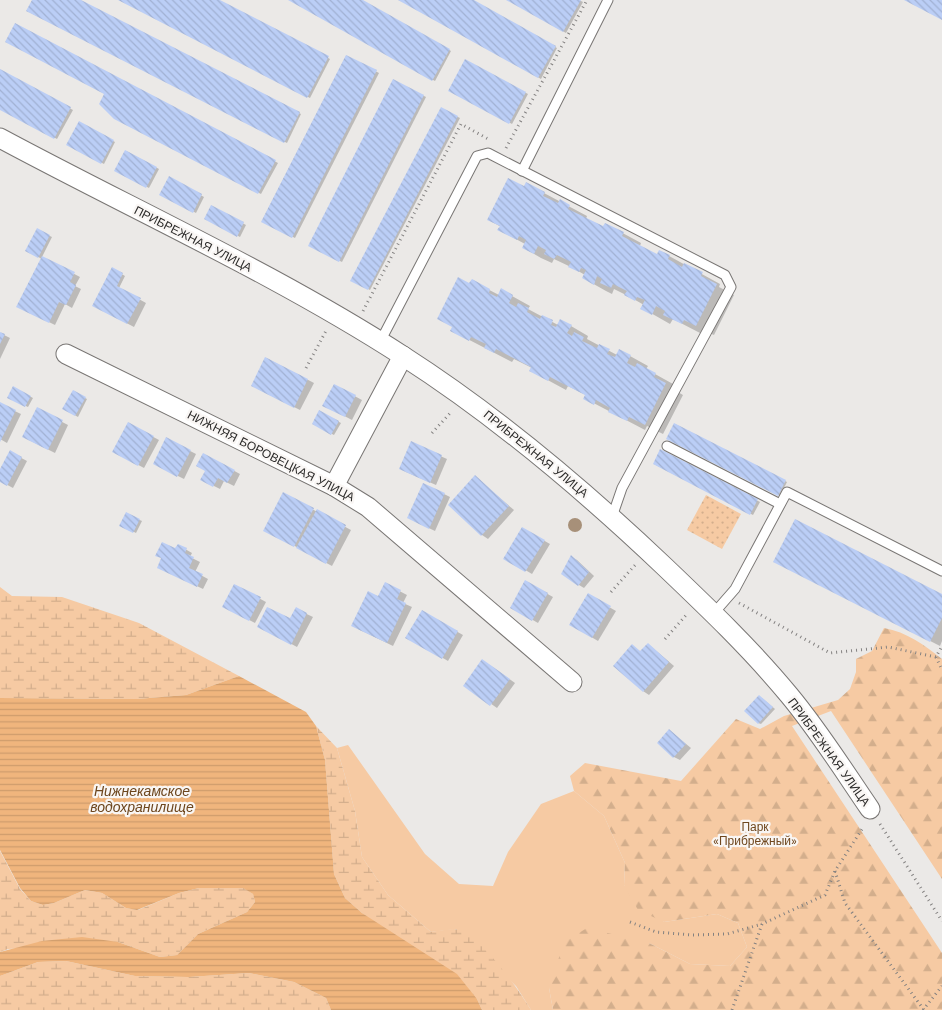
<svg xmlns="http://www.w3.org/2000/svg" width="942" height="1010" viewBox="0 0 942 1010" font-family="'Work Sans',sans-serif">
<defs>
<pattern id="forest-firs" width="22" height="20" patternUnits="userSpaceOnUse" patternTransform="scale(1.25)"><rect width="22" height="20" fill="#f6caa3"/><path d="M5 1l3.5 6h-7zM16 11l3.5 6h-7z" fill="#d3ae8c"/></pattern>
<pattern id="wetland-marsh" width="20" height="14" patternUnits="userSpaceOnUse" patternTransform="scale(1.25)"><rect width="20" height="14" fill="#f6caa3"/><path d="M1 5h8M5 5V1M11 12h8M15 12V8" fill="none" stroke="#d3ae8c"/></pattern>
<pattern id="park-dots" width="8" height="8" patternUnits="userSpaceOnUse" patternTransform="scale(1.25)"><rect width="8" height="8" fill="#f6caa3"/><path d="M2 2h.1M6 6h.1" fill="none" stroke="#d3ae8c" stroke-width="1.8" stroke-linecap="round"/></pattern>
<pattern id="water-rules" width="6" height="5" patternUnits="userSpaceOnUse" patternTransform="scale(1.25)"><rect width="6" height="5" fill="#f0b57d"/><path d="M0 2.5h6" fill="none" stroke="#ce9c6c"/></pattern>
<pattern id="building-back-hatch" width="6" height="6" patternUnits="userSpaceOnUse" patternTransform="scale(1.25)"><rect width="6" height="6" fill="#bbcef6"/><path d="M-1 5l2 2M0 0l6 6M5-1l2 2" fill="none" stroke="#a1b1d3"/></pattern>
</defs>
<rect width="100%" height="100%" fill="#ebe9e7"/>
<!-- grass -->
<polygon fill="#f6caa3" points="348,745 425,854 459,884 493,886 508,852 541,804 574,791 604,816 625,863 624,885 664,922 717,914 738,923 747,947 730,966 690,964 649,943 549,988 553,1010 531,1010 516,986 456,929 431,932 388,895 362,857 355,811 337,748"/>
<!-- forest -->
<path fill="url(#forest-firs)" d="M884,628C907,632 924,645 942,659V879L831,711L792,726L942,953V1010H553L549,988L564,942L587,928L649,943L690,964L730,966L747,947L738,923L717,914L664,922L638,910L624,885L625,863L604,816L574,791L570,776L585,763L681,781L736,719L760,729L784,716L838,700L850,689L856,672V659L872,651Z"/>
<!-- wetland -->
<g fill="url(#wetland-marsh)">
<polygon points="0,587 12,596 62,597 139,623 239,676 186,695 137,699 0,698"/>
<path d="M316,726L337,748L355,811L362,857L388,895L431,932C438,931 447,929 454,929C478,931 519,990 531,1010H482L477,999L362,913L345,898L334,874L325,760Z"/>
<polygon points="0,851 20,889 31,901 43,905 54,903 85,890 102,893 126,908 138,910 179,893 199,888 244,888 253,894 255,902 247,912 198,934 177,955 160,957 118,942 8,949 0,952"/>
<polygon points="66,961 135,976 189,977 249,973 294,982 326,998 331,1010 0,1010 0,976 38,962"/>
</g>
<!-- park -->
<polygon fill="url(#park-dots)" points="706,495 741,514 722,549 687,530"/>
<!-- water -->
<polygon fill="url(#water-rules)" points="239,676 306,712 316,726 325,760 334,874 345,898 362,913 457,974 477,999 482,1010 331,1010 326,998 294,982 249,973 189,977 135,976 66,961 38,962 0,976 0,952 42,941 82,937 118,942 160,957 177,955 198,934 247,912 255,902 253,894 243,888 199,888 179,893 137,910 126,908 102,893 85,890 54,903 43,905 31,901 20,888 0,850 0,698 137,699 186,695"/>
<!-- shadow -->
<g fill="#0003">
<polygon points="33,0 79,0 301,114 287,143 27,11"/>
<polygon points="121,0 218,0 330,59 310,98"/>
<polygon points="290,0 361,0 451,51 435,81"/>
<polygon points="401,0 471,0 557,48 541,79"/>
<polygon points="508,0 579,0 583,2 566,33"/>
<polygon points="15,25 278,163 261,194 114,118 106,94"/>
<polygon points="346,56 379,73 295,238 262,221"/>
<polygon points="466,61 528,94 512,124 450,90"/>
<polygon points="0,71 73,110 57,139 0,108"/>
<polygon points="394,81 426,97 342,262 310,246"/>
<polygon points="441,109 460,118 370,290 352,280"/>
<polygon points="79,123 115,142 104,164 68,145"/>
<polygon points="126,151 159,169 149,188 116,170"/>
<polygon points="170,178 204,197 196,213 161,194"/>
<polygon points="525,188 544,193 587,216 586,219 604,228 606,224 641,243 640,246 658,256 660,251 720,284 719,287 734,295 714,335 702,330 700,333 673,319 670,324 642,308 644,305 630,297 614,289 612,294 606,291 583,278 585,275 573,268 554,259 552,263 541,258 524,248 525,244 499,230 501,227 489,220"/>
<polygon points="212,207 246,225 240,237 206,218"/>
<polygon points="37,230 52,237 42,257 80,277 75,286 81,289 72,308 65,304 55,325 24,310 42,259 27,251"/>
<polygon points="113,269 125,276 119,288 146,303 134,327 94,306"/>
<polygon points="472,281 499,295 512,296 530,306 528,309 558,325 571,326 588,336 587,339 617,355 630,356 648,366 646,369 673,384 671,388 683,395 663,434 647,426 645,430 584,398 586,395 568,386 566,390 531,371 532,368 514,359 512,362 452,331"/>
<polygon points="0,333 10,338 0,359"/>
<polygon points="266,358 314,383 300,410 258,389"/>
<polygon points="334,385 362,400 352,420 329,408"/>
<polygon points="14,388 33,398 28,407 9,398"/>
<polygon points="73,392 87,399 78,417 64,409"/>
<polygon points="0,404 21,414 7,443 0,439"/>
<polygon points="37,409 68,425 55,453 29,440"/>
<polygon points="320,412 341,423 334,435 313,424"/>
<polygon points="129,424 159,440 144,468 114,452"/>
<polygon points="675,424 787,482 780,496 668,439"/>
<polygon points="167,439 196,454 184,479 160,467"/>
<polygon points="411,443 447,459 436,485 406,472"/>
<polygon points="661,451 760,502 753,515 654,464"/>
<polygon points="10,452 27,461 13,488 0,481 0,471"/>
<polygon points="203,454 240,474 234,486 224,481 220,489 202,480 207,471"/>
<polygon points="475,477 514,510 488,539 482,535 449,505"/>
<polygon points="284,494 351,530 332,566 265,530"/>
<polygon points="444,494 450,497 435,531 414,521"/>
<polygon points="126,514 142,521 136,533 121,525"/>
<polygon points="522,528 550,544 532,574 505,558"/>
<polygon points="178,545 192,553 190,557 200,562 195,572 208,579 203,589 164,570"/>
<polygon points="572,557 577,560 594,576 584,588 579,585"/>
<polygon points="783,566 942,595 942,641 940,646"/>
<polygon points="526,582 553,597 538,623 512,608"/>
<polygon points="386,584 407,595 403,603 412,607 393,646 358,629 379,598"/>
<polygon points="235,585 266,602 255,623 224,607"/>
<polygon points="588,595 616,611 598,641 571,625"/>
<polygon points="296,609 313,617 297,647 258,626 290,620"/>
<polygon points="422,612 463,635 448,661 407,637"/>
<polygon points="648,644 674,666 649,695 643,691 633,646 641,652"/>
<polygon points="488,664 515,683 497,708 464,685"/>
<polygon points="762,698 775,709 761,724 758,723"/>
<polygon points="669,730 691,748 680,760 674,757"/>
</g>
<!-- building -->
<g fill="url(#building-back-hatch)">
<polygon points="32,0 81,0 300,112 284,143 26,11"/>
<polygon points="118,0 220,0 329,56 307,98"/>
<polygon points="288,0 363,0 450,49 432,81"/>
<polygon points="398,0 474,0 556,46 538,78"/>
<polygon points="506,0 581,0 563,32"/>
<polygon points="904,0 942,0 942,20"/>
<polygon points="15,23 276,160 258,194 114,119 99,104 104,94 5,42"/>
<polygon points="346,55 377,70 292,238 261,222"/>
<polygon points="465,59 526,92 509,124 448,91"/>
<polygon points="0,69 71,107 54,139 0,110"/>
<polygon points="393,79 424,95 339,262 308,246"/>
<polygon points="441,107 458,116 368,290 350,281"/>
<polygon points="79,121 114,140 101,164 66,145"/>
<polygon points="125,150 157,167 146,188 114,171"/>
<polygon points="169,176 202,194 193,213 159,195"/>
<polygon points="508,178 524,186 526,182 545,192 543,196 558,203 560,199 570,205 568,209 603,226 605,223 624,232 622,236 657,254 659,250 670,255 668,259 682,267 684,263 703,272 701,276 717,284 696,326 684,320 682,324 663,315 665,311 656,306 652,315 640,309 645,300 637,297 635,301 624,295 627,291 613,284 611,288 600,283 602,279 597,276 594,285 582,278 586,270 581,268 579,272 568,267 571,262 557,255 554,259 544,254 546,250 538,246 534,254 522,248 526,240 519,236 517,240 497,230 500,226 487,220"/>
<polygon points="211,205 244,222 237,237 204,219"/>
<polygon points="37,228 50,235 38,258 25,251"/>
<polygon points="42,256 75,272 70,282 76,285 66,305 59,302 49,323 16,307"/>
<polygon points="112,267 123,273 117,286 141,298 127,324 92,306"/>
<polygon points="458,277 469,283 472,279 490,289 489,293 497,297 501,288 513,295 509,303 516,307 518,303 529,308 527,312 540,319 542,315 553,320 551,325 556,327 560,319 572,325 567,333 572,336 574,332 584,337 582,341 597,348 599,344 610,349 607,354 615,357 619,349 631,355 627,363 635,367 637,363 656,373 654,377 666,383 645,425 629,417 627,421 608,412 610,408 596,400 594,405 583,399 585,395 550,377 548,381 529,371 531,367 496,349 494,353 484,348 486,344 471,337 469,341 450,331 452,327 437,319"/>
<polygon points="0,332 5,334 0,344"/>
<polygon points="265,357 308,379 294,408 251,386"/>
<polygon points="334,384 356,395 345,417 322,406"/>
<polygon points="13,386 31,396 25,407 7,398"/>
<polygon points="73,390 86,397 75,416 62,409"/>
<polygon points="0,402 16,410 0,442"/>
<polygon points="37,407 63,420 48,450 22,437"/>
<polygon points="319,410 339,421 331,435 312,424"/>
<polygon points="128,422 154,436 138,466 112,452"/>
<polygon points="674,423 786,480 778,496 666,439"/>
<polygon points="166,437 191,450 177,477 153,464"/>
<polygon points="411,441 442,455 430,483 399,469"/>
<polygon points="660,449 758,499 750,515 653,464"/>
<polygon points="10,450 22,457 7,486 0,482 0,469"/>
<polygon points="203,453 235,470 227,483 218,478 213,487 200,480 205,471 196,466"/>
<polygon points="475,475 509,506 481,536 448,505"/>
<polygon points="423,483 445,493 429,529 407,518"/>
<polygon points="283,492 314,508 294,547 263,531"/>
<polygon points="317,509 346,525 326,564 296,548"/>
<polygon points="126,512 140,519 133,533 119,526"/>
<polygon points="795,519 942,594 942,618 930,642 773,562"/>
<polygon points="522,527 545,540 525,572 503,559"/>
<polygon points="162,542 175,548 178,544 187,548 185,553 194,557 189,568 203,574 197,587 157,568 161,558 155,556"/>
<polygon points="571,555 589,572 578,586 561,574"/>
<polygon points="525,580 548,593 532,621 510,608"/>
<polygon points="385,582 401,590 397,599 406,603 387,643 351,626 368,591 378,596"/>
<polygon points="234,584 261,597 249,621 222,607"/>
<polygon points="588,593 611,606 592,638 569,625"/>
<polygon points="267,607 290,618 296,607 307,613 291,645 257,627"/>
<polygon points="422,610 458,631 442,659 405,638"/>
<polygon points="648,643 669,662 643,692 613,666 632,644 640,651"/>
<polygon points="482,659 510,679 490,706 463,686"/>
<polygon points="759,695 773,707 758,724 744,711"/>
<polygon points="669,729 686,744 673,758 657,743"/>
</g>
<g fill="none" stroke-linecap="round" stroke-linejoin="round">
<defs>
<g id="service">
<polyline points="522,171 608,0"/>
<polyline points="380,342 477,156 488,153 725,275 731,287 622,488 612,517"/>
<polyline points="667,446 780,504"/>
<polyline points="714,613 735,589 787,492 942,571"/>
</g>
<g id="minor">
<path d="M0,138C134,210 276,274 403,356C498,417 583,489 665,567C708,608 751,649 789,695C819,731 844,771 870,809"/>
<polyline points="66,354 334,486 368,507 572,682"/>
<polyline points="334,486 403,356"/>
</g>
</defs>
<!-- service casing -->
<use href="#service" stroke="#797674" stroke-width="11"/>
<!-- minor casing -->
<use href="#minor" stroke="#797674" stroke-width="21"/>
<!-- path -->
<g stroke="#838180" stroke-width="3" stroke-dasharray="1 4" stroke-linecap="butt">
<polyline points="506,148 587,0"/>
<polyline points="363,311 461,124 490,140"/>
<polyline points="306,368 327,329"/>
<polyline points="432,433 452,411"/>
<polyline points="611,592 636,564"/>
<polyline points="739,603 830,653 888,647 936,657 942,646"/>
<polyline points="665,639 688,613"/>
<polyline points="936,657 942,670"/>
<polyline points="880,824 942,921"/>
<polyline points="835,871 845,903 924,1010"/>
<polyline points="630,922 656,932 692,935 727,934 762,924"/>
<polyline points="732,1010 762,924 825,895 835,871 864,826"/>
<polyline points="923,1010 942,986"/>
</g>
<!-- service -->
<use href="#service" stroke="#fff" stroke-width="9"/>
<!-- minor -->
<use href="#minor" stroke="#fff" stroke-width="19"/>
</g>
<!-- trees -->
<circle fill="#a79079" cx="575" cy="525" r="7"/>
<g text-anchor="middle" stroke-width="4.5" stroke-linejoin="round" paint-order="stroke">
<!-- street labels -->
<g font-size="12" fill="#2c2b2a" stroke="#f9f6f4">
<text transform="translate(193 239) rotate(27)" y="4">ПРИБРЕЖНАЯ УЛИЦА</text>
<text transform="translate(536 454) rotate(39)" y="4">ПРИБРЕЖНАЯ УЛИЦА</text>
<text transform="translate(271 456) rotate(27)" y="4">НИЖНЯЯ БОРОВЕЦКАЯ УЛИЦА</text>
<text transform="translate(829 752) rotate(54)" y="4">ПРИБРЕЖНАЯ УЛИЦА</text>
</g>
<!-- park labels -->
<g font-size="12" fill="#70481f" stroke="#f9f6f4">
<text x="755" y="831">Парк<tspan x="755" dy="14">«Прибрежный»</tspan></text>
</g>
<!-- water labels -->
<g font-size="14" font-style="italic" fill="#6d461d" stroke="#f9f6f4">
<text x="142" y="796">Нижнекамское<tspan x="142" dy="16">водохранилище</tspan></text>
</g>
</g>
</svg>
